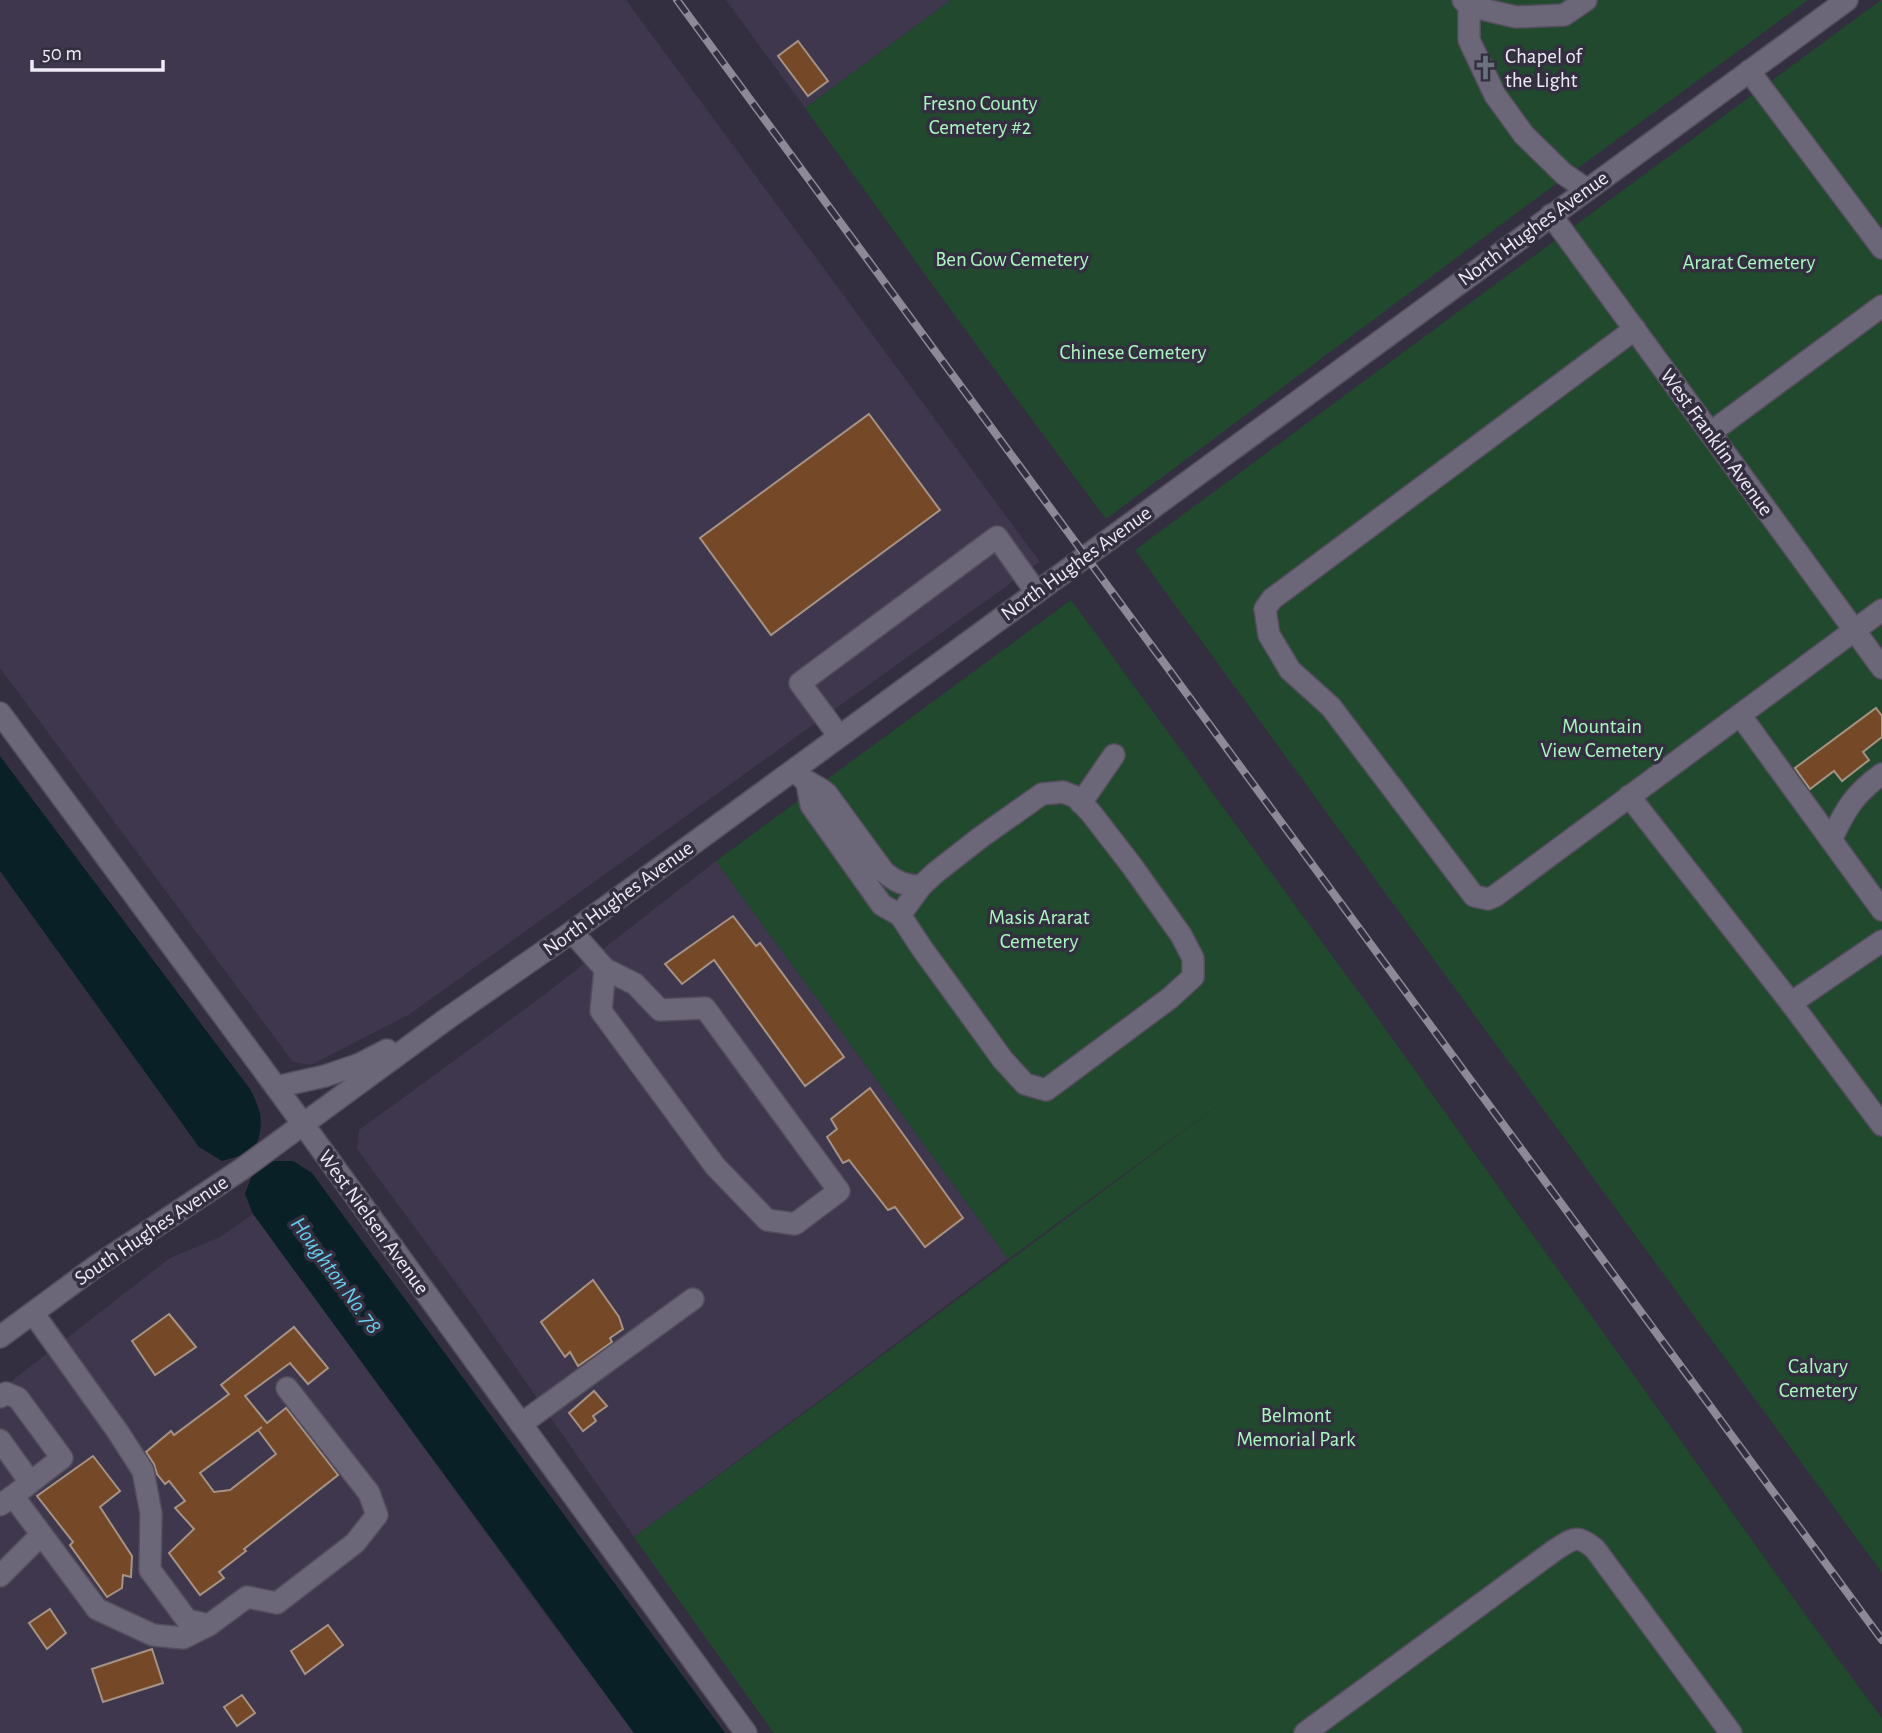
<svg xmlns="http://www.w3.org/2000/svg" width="1882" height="1733" viewBox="0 0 1882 1733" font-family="'Alegreya Sans',sans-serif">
<rect width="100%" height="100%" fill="#342f40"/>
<!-- built -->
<g fill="#3e374e">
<polygon points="0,0 626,0 1040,562 410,1014 311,1065 293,1062 0,668"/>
<polygon points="726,0 951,0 805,108"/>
<polygon points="716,861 1008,1259 831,1392 634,1537 470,1302 357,1149 359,1130 540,998"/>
<polygon points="253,1214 543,1611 634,1733 0,1733 0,1390 170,1258 220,1237"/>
</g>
<!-- green -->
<g fill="#20492d">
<polygon points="951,0 1808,0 1530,203 1106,519 964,328 805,108"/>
<polygon points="1881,0 1882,0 1882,1573 1135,550"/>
<polygon points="1071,600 1363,998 1815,1628 1882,1718 1882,1733 774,1733 634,1537 844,1384 1232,1095 1008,1259 716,861"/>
</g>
<!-- water -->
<g fill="#092026">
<path d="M0,756L250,1089C261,1111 264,1119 257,1144L240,1156L222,1161L199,1147L0,871Z"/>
<polygon points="270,1161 293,1161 312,1173 725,1733 634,1733 253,1214 245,1194 252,1175"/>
</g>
<!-- building -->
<g fill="#754927" stroke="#a69385" stroke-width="2" fill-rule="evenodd">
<polygon points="798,41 828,81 808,96 778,56"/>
<polygon points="869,414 940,510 771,635 700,538"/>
<polygon points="1876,708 1882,716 1882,737 1863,752 1869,760 1842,781 1834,771 1810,789 1795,768"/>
<polygon points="733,916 756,946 760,943 844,1057 805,1086 714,960 682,984 665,964"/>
<polygon points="870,1088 963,1218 925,1247 895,1207 888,1210 849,1160 843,1163 827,1137 837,1129 831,1119"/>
<polygon points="593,1280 619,1317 623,1329 610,1338 612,1342 578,1366 570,1352 565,1357 541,1322"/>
<polygon points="169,1314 196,1347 155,1375 132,1341"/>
<path d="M294,1327L328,1368L308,1384L290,1363L245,1396L267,1423L286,1408L338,1475L244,1549L246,1551L219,1572L224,1578L200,1595L169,1553L194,1529L175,1508L185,1501L169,1481L165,1484L157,1474L154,1464L146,1452L171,1431L174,1435L229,1394L221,1385ZM262,1427L258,1430L276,1454L230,1490L214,1492L200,1473Z"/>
<polygon points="594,1391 607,1406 593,1416 596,1421 583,1431 569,1413"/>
<polygon points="93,1456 120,1491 100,1507 132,1556 131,1577 123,1575 122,1588 107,1597 70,1545 73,1542 37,1496"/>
<polygon points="50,1609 66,1633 47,1649 29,1623"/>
<polygon points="328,1625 343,1645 305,1674 291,1651"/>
<polygon points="152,1649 163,1683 103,1702 92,1669"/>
<polygon points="242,1695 255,1713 237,1726 224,1707"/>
</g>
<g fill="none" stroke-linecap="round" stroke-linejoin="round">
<defs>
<g id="minor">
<polyline points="1463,0 1469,6 1469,40 1495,95 1524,135 1564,174 1586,189"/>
<polyline points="1469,6 1516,17 1564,15 1586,0"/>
<polyline points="1749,71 1882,248"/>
<polyline points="1551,215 1882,668"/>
<polyline points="1635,329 1272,599 1265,609 1269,635 1290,670 1331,707 1474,896 1488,899 1495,896 1882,610"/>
<polyline points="1710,433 1882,306"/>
<polyline points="0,713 276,1087 746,1733"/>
<polyline points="1740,715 1882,910"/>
<polyline points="839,736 800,683 997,537 1036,592"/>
<path d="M799,775C809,785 818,785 827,794L884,872C896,882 905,886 921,886"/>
<polyline points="807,783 811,805 882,905 900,915 921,947 1003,1060 1025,1084 1046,1090 1170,998 1193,977 1193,958 1181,935 1132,866 1091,813 1076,797 1063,792 1042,794 981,837 935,873 921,886 900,915"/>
<polyline points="1629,796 1791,1003 1882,1125"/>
<polyline points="1081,803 1114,755"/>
<path d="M1831,840C1845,810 1854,794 1882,774"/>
<polyline points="572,932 605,969 635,984 660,1010 705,1008 839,1191 795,1224 767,1220 715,1166 601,1011 605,969"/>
<polyline points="1791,1003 1882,941"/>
<polyline points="276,1087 325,1076 360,1064 387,1050"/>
<polyline points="33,1313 118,1432 143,1471 151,1513 150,1570 187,1620 209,1625 247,1597 277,1603 355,1543 377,1515 369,1493 287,1388"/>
<polyline points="0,1337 95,1267 242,1169 448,1018 572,932 1847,0"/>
<polyline points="0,1397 6,1393 18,1398 62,1458 13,1496"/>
<polyline points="521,1424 693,1299"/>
<polyline points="0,1440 30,1482"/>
<polyline points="0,1505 13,1496 97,1609 153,1635 183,1638 209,1625"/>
<polyline points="0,1576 41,1535"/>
<path d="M1305,1733L1555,1550C1574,1538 1577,1534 1595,1549L1731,1733"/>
</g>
</defs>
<!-- minor casing -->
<use href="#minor" stroke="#534d5c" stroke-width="24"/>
<!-- minor -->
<use href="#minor" stroke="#6c6679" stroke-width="21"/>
<defs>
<polyline id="rail" points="677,0 1882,1640"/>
</defs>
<!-- rail casing -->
<use href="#rail" stroke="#8d8997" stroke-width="8"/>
<!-- rail -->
<use href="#rail" stroke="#342f40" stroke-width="5" stroke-dasharray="16" stroke-linecap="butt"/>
</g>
<!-- icons -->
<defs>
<symbol id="church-bare" viewBox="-9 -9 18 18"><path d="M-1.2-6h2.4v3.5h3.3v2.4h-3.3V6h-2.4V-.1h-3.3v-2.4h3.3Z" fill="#6b7280" stroke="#342f40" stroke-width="2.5" paint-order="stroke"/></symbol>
</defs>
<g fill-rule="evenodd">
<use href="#church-bare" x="1468" y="50" width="35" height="35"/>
</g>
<g text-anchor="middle" stroke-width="7" stroke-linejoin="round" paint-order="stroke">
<!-- poi labels -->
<g font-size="21" fill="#eeebf6" stroke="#342f40" text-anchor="start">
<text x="1505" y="63">Chapel of<tspan x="1505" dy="24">the Light</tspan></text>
</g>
<!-- park labels -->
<g font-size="21" fill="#aaf7bf" stroke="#342f40">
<text x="980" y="110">Fresno County<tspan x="980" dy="24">Cemetery #2</tspan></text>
<text x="1012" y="266">Ben Gow Cemetery</text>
<text x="1749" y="269">Ararat Cemetery</text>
<text x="1133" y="359">Chinese Cemetery</text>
<text x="1602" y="733">Mountain<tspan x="1602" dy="24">View Cemetery</tspan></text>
<text x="1039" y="924">Masis Ararat<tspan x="1039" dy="24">Cemetery</tspan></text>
<text x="1818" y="1373">Calvary<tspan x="1818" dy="24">Cemetery</tspan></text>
<text x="1296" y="1422">Belmont<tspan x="1296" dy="24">Memorial Park</tspan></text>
</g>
<!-- street labels -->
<g font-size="21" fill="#eeebf6" stroke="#342f40">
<text transform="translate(1533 228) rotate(-36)" y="7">North Hughes Avenue</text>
<text transform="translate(1717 442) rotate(54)" y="7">West Franklin Avenue</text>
<text transform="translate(1076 563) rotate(-36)" y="7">North Hughes Avenue</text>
<text transform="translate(618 898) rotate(-36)" y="7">North Hughes Avenue</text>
<text transform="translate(374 1222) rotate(54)" y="7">West Nielsen Avenue</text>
<text transform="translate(151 1230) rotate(-34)" y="7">South Hughes Avenue</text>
</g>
<!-- water labels -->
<g font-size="23" font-style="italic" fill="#65cff0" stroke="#342f40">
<text transform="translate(337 1275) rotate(54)" y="8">Houghton No. 78</text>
</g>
</g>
<!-- scale -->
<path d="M32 60v10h131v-10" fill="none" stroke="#eeebf6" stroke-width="3.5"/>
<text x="42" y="60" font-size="21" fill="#eeebf6" stroke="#342f40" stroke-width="5" paint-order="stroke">50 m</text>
</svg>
